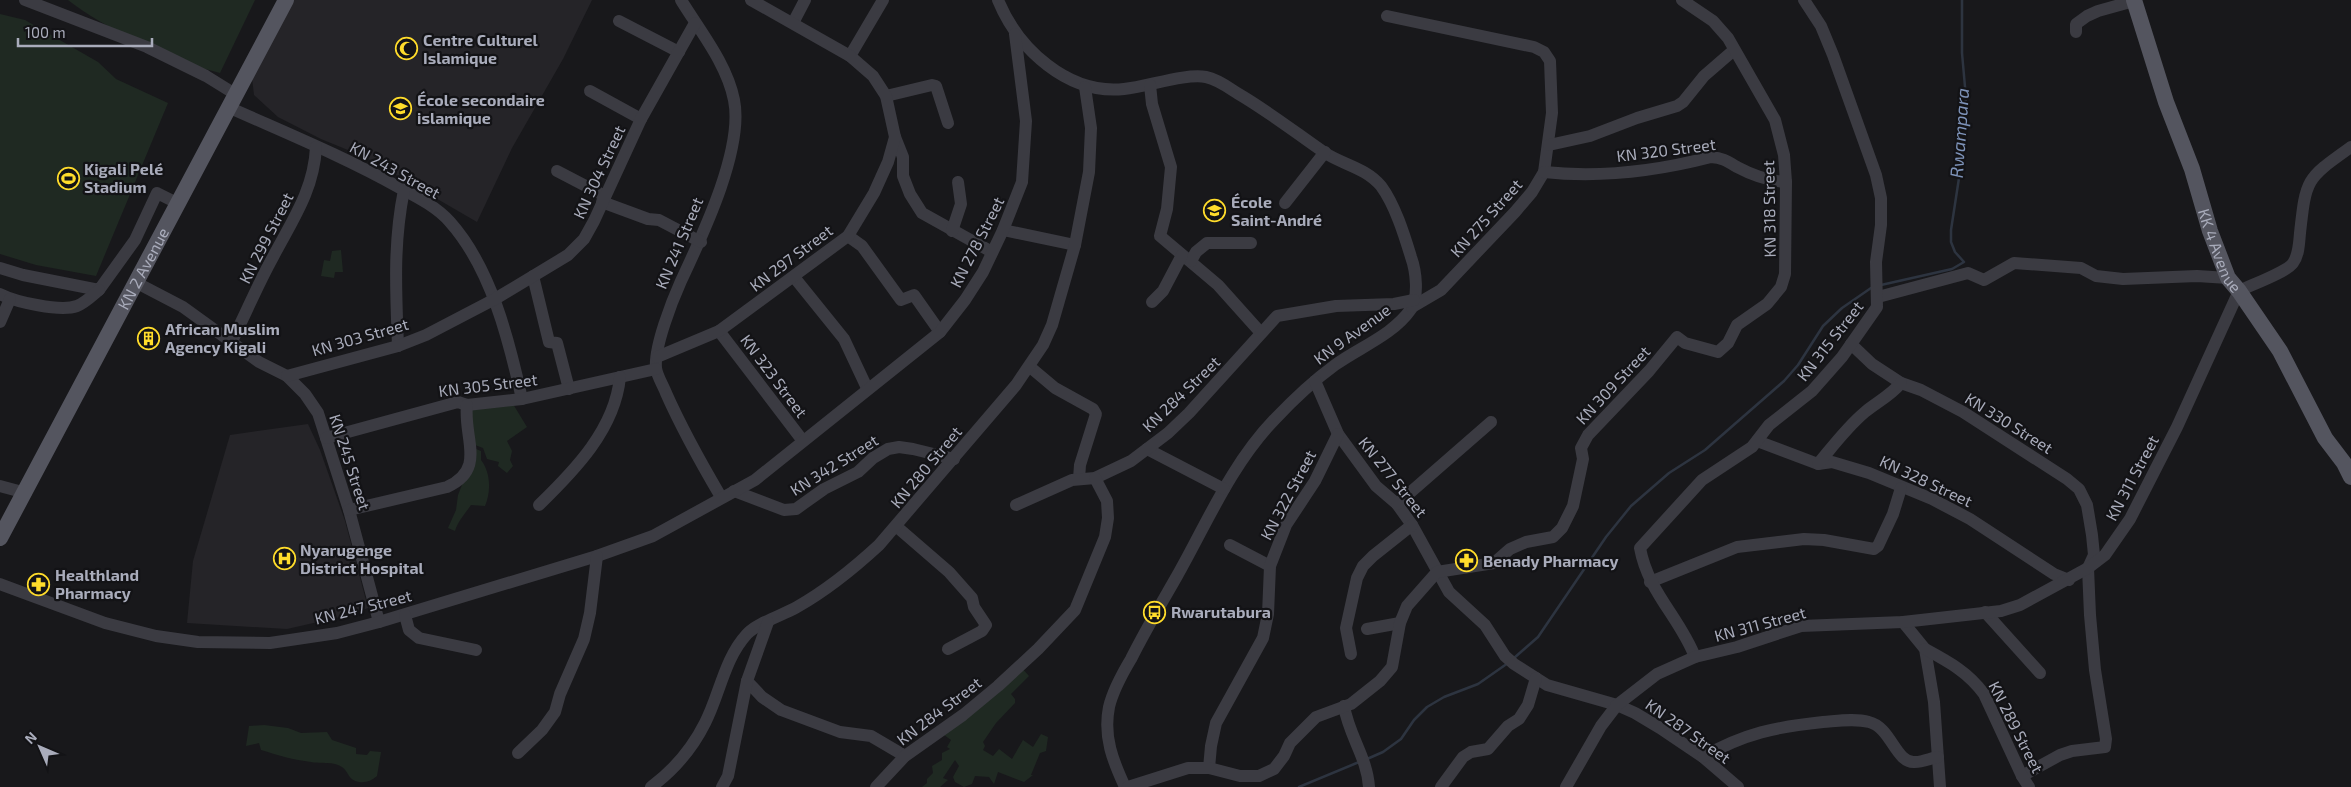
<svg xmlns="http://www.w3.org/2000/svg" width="2351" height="787" viewBox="0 0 2351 787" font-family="'Exo 2',sans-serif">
<rect width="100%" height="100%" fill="#18181b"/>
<!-- built -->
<g fill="#252428">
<polygon points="292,0 592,0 563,59 512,148 477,222 365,157 321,139 278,117 254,95 252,78"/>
<polygon points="308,424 320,450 345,521 368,608 353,614 287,629 187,623 193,561 230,435"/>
</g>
<!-- green -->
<g fill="#1f2922">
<path d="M68,0H255L220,73C177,63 103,28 68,0Z"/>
<polygon points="0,14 25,20 98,62 116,79 168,103 96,276 36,265 0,254"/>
<polygon points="341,250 343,272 335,272 334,278 321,276 324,260 330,261 332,251"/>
<polygon points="513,404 527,427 507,441 512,451 510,460 513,466 507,473 498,466 499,462 487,459 483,448 475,445 470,410"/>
<path d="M476,449L481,451V460C491,473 491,492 485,506L471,505C465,514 458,521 455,531L448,528L456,510L458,495Z"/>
<polygon points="1021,667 1029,676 1011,694 1015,699 1015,703 996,723 983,742 985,746 983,750 993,756 999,749 1012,759 1023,740 1033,747 1041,734 1048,737 1046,751 1040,753 1031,775 1033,775 1024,782 998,772 994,784 989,777 975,776 972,784 964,787 955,782 953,777 959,766 955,760 943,778 948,780 940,787 922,787 927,783 927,779 933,773 932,766 942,760 942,753 950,749 947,747 951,740 940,732"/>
<path d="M264,725L288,728L301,733L327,732L332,740L356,748V754L367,755L370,751L381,752L377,776C371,781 366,783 359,782C348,780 349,772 342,767C334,761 320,764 311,762C294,760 277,755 261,750L259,743L246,746L249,726Z"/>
</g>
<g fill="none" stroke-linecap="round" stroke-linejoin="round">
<!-- stream -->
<g stroke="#2d3440" stroke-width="2.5">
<polyline points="1881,285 1952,269 1964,262 1955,252 1951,242 1951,230 1959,178 1966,98 1962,53 1962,0"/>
<polyline points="1514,658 1538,637 1606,537 1631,506 1669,473 1705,450 1784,381 1798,365 1823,326 1842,308 1871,288"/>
<polyline points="1367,759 1383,752 1401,739 1414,720 1427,707 1444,697 1478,684 1508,663"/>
<polyline points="1299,787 1359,762"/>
</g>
<!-- minor -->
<g stroke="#3b3b42" stroke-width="12">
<polyline points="25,0 147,47 206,76 235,94"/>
<path d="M681,0C700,31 727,64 734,100C744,149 702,236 681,281C672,301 654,347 656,368C657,376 663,385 666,393C682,429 701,463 721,497"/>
<path d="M998,0C1018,49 1068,95 1124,89C1147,87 1185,73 1206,77C1217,79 1228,87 1237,93C1268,111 1296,133 1325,153C1344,165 1366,168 1381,186C1395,205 1404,234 1411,257C1416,271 1419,296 1411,309C1393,335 1360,347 1335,365C1313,381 1292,401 1274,420C1231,465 1207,523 1177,576C1161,604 1145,631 1131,659C1122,674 1113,690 1109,707C1103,737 1113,761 1125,787"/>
<polyline points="1387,16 1534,47 1544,52 1550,61 1552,113 1544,172 1532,192 1515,212 1441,290 1412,307"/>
<polyline points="619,21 679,52"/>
<polyline points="793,23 805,0"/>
<polyline points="2076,32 2076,24 2087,16 2098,11 2134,1"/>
<polyline points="850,56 883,0"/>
<polyline points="1150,85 1152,104 1171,167 1167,209 1160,236 1218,285 1261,333"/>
<polyline points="590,91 641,119"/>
<polyline points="886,96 932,85 936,86 948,123"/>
<path d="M228,107C286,133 345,157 400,188C417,197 437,207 450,222C491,268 509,340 522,399"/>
<polyline points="895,137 903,157 903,176 910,194 922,213 992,252"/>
<polyline points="1549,145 1590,136 1637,118 1677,106 1683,102 1704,76 1734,50"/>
<polyline points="557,171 605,196"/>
<path d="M1544,172C1600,178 1657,171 1711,157C1723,158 1727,161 1737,167C1752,175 1770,181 1786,182"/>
<polyline points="602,202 648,219 659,220 701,242"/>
<polyline points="1285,203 1325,152"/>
<polyline points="1003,230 1075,245"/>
<polyline points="952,231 961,204 958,182"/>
<polyline points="848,236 862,246 901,300 914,295 940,332"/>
<polyline points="1191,261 1196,252 1207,243 1251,243"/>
<polyline points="0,268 23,275 99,290 135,240 157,193 177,203"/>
<polyline points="533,276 549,342 557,343 569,389"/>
<polyline points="794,277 844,339 867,388"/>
<polyline points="137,283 183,307 259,362 287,376 305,394 318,413 326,438 349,510 379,622"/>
<path d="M0,294C16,302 60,312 77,306C85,303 93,295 99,290"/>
<polyline points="1878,297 1968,273 1984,280 2014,263 2081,268 2096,276 2123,279 2197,276 2228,278"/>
<polyline points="1152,302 1163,291 1182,255"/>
<polyline points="0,322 10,299"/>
<polyline points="719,331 803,441"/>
<path d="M232,341C246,313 258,284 273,257C292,221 314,190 316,147"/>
<polyline points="1851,344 1872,364 1901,383 1921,390 1963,412 2067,479 2079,489 2087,505 2092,535 2094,555 2088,568 2090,615 2095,670 2106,739 2105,747 2072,751 2060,755 2022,776"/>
<path d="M398,346C396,292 393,244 404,190"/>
<polyline points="657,357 719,331 848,236 874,193 888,162 895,137 886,96 873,76 850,56 751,0"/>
<polyline points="1030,367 1055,388 1093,409 1096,414 1080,465 1079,479"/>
<polyline points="287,376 398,346 426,335 495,299 568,255 584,239 594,221 641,119 695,23"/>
<polyline points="1315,381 1338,434 1376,486 1397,504 1412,525 1449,592 1485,625 1505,656 1514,664 1547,685 1617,705 1635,713 1660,728 1703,757 1738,787"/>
<polyline points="326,438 458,402 467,405 522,399 656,369"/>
<polyline points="1757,441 1818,464 1832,462 1869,473 1932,499 1970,519 2054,574 2069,580"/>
<polyline points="1147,449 1224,489"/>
<path d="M1818,464C1833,446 1847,427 1865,412C1877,402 1890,396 1901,383"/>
<polyline points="0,486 26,493"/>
<polyline points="734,491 784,510 796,509 824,489 858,472 873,458 888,449 899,447 913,449 954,459"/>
<polyline points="1397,504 1491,422"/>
<path d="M539,505C575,470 615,429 620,377"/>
<polyline points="1016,505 1072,480 1095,478 1131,461 1168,433 1189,413 1277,316 1336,306 1394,304 1414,300"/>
<path d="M349,510L447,487C487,469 463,438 467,405"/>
<polyline points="897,527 949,572 972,598 974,607 986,625 982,631 948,649"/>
<polyline points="1230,545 1270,566"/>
<polyline points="1650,582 1737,547 1804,539 1824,540 1874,549 1878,546 1893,514 1901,488"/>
<polyline points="0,584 105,623 156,636 198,642 270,643 337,633 379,622 597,556 653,536 755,480 940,332 965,300 983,272 1003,230 1022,182 1026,121 1015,34"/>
<polyline points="1985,612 2040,673"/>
<polyline points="405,615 409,630 419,638 476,650"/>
<polyline points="1903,622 1925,649 1934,702 1940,787"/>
<polyline points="1367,629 1400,623"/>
<path d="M1925,649C1949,662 1968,672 1984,694L2022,776L2029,787"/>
<polyline points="1351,654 1346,628 1357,578 1363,566 1373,556 1412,525"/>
<path d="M1695,657C1680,618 1648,592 1640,548L1702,480L1752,447L1769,425L1812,391L1842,357L1877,307L1876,262L1881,225V198L1876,175L1833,55L1821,26L1804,0"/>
<polyline points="747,681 762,697 781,710 840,732 871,736 905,756"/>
<path d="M1344,706C1349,736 1367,757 1369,787"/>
<polyline points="518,753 542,730 555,712 560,694 584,639 590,613 597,556"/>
<path d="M1703,757C1745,733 1776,727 1823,722C1837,721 1855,718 1869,722C1891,727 1896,764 1915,762C1923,762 1931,758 1938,757"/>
<polyline points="1209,768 1211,746 1216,723 1263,638 1268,614 1270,566 1286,525 1315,481 1338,434"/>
<path d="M651,787C674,770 692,749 705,723C720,694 724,659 747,634C757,623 783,615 797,607C827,590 853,569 879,545L1016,385L1043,345L1052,325L1075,245L1089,172L1091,128L1085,87"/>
<polyline points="722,787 728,776 747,681 768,622"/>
<polyline points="876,787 905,756 963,715 998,686 1038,649 1075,610 1105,537 1108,518 1107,501 1095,478"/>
<polyline points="1128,787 1188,768 1209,768 1240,776 1259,776 1274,769 1284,756 1290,743 1316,717 1351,704 1380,681 1392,667 1400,623 1407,606 1437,572 1494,563 1510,549 1526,542 1553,537 1562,528 1573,506 1583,459 1581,448 1588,435 1649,371 1677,337 1685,343 1718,352 1728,343 1737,325 1767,304 1781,287 1785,274 1786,182 1784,155 1775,120 1728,38 1713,21 1682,0"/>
<polyline points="1441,787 1463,757 1471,752 1488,749 1508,726 1519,719 1528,705 1536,678"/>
<path d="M1566,787L1601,726L1617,705L1657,674L1695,657L1737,647L1801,626L1903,622L2001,611L2020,605L2088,568L2105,555L2130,519L2177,427L2239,291C2251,285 2287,272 2293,263C2299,255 2299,243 2300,233C2306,178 2306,179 2351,147"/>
</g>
<!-- major -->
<g stroke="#54555f" stroke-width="16">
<path id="s1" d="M2134,0L2166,102L2192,169L2210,231L2228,278L2239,291L2280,351L2325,438L2344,463L2351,477"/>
<path id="s2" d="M0,538L286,0"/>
</g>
</g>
<!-- icons -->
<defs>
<symbol id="mosque-ring" viewBox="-11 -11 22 22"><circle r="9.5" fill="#131316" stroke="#ffdc2b" stroke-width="1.5"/><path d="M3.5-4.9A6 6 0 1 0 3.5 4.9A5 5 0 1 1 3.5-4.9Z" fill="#ffdc2b"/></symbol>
<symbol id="school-ring" viewBox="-11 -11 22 22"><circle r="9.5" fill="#131316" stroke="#ffdc2b" stroke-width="1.5"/><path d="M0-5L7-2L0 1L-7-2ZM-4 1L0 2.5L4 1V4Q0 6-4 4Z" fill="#ffdc2b"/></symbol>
<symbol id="stadium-ring" viewBox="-11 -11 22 22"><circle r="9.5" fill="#131316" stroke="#ffdc2b" stroke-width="1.5"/><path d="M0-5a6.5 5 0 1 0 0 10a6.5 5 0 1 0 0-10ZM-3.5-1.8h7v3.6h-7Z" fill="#ffdc2b"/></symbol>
<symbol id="building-ring" viewBox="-11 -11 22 22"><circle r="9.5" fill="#131316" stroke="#ffdc2b" stroke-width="1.5"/><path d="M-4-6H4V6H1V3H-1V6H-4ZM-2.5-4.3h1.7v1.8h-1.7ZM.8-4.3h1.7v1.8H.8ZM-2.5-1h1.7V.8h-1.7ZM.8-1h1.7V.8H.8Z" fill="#ffdc2b"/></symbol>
<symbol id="hospital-ring" viewBox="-11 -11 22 22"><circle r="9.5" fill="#131316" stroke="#ffdc2b" stroke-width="1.5"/><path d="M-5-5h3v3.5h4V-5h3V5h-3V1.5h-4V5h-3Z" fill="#ffdc2b"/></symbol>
<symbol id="pharmacy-ring" viewBox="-11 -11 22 22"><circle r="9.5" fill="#131316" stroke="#ffdc2b" stroke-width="1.5"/><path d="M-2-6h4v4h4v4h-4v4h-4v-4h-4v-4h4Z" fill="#ffdc2b"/></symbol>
<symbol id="bus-ring" viewBox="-11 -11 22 22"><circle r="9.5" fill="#131316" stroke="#ffdc2b" stroke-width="1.5"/><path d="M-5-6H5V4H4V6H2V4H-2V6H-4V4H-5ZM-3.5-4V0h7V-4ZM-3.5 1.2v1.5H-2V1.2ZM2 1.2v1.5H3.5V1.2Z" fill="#ffdc2b"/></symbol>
</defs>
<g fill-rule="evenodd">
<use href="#mosque-ring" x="394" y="36" width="25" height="25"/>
<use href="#school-ring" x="388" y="96" width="25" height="25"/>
<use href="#stadium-ring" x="56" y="166" width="25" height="25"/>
<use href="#school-ring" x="1202" y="198" width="25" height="25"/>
<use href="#building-ring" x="136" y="326" width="25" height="25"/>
<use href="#hospital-ring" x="272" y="546" width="25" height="25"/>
<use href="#pharmacy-ring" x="1454" y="548" width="25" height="25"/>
<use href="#pharmacy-ring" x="26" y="572" width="25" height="25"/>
<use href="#bus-ring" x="1142" y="600" width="25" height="25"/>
</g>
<g text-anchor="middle" stroke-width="4.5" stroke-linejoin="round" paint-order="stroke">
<!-- poi labels -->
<g font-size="16" font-weight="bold" fill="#a9acbb" stroke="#131316" text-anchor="start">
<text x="423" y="46">Centre Culturel<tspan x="423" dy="18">Islamique</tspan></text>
<text x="417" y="106">École secondaire<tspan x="417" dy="18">islamique</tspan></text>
<text x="84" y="175">Kigali Pelé<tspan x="84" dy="18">Stadium</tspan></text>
<text x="1231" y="208">École<tspan x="1231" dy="18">Saint-André</tspan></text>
<text x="165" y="335">African Muslim<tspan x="165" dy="18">Agency Kigali</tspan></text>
<text x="300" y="556">Nyarugenge<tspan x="300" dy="18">District Hospital</tspan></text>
<text x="1483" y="567">Benady Pharmacy</text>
<text x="55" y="581">Healthland<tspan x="55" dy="18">Pharmacy</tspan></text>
<text x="1171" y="618">Rwarutabura</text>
</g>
<!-- street labels -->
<g font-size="16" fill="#a9acbb" stroke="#131316">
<text transform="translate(1666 150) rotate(-7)" y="6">KN 320 Street</text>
<text transform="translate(395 170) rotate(29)" y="6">KN 243 Street</text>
<text transform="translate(599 172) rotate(-65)" y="6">KN 304 Street</text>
<text transform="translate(1769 209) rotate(-91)" y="6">KN 318 Street</text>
<text transform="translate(1486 218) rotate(-48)" y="6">KN 275 Street</text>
<text transform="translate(266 238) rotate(-63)" y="6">KN 299 Street</text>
<text transform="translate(977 242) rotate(-63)" y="6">KN 278 Street</text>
<text transform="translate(679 243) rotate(-67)" y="6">KN 241 Street</text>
<text dy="6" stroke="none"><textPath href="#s1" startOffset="265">KK 4 Avenue</textPath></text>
<text transform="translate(791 258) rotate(-37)" y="6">KN 297 Street</text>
<text dy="6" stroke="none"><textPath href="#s2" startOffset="305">KN 2 Avenue</textPath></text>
<text transform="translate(1352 334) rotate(-36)" y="6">KN 9 Avenue</text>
<text transform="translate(360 337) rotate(-16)" y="6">KN 303 Street</text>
<text transform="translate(1830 341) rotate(-52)" y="6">KN 315 Street</text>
<text transform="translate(774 376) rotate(53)" y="6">KN 323 Street</text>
<text transform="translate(488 385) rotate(-7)" y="6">KN 305 Street</text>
<text transform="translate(1613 385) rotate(-47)" y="6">KN 309 Street</text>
<text transform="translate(1181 394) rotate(-44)" y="6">KN 284 Street</text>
<text transform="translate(2009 423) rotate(32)" y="6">KN 330 Street</text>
<text transform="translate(350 462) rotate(72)" y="6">KN 245 Street</text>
<text transform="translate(834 465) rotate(-32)" y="6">KN 342 Street</text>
<text transform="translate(926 467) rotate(-50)" y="6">KN 280 Street</text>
<text transform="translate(1393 477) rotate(51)" y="6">KN 277 Street</text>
<text transform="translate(2132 478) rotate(-62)" y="6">KN 311 Street</text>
<text transform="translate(1926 481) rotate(25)" y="6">KN 328 Street</text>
<text transform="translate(1288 495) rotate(-62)" y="6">KN 322 Street</text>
<text transform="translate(363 607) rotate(-14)" y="6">KN 247 Street</text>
<text transform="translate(1760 624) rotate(-15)" y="6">KN 311 Street</text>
<text transform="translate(939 711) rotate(-37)" y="6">KN 284 Street</text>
<text transform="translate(2016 727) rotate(63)" y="6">KN 289 Street</text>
<text transform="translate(1688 731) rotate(35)" y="6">KN 287 Street</text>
</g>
<!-- water labels -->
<g font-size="18" font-style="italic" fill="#7e93b9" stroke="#131316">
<text transform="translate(1960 133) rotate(-86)" y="6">Rwampara</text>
</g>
</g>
<!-- north arrow -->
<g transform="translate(40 747) rotate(315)" stroke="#131316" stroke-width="4" paint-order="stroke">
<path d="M0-4L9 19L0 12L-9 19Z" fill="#a9acbb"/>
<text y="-8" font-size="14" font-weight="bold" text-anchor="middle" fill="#a9acbb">N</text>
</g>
<!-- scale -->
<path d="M18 38v8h134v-8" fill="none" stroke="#a9acbb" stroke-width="2.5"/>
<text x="25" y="38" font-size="15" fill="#a9acbb" stroke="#131316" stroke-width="4" paint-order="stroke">100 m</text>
</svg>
